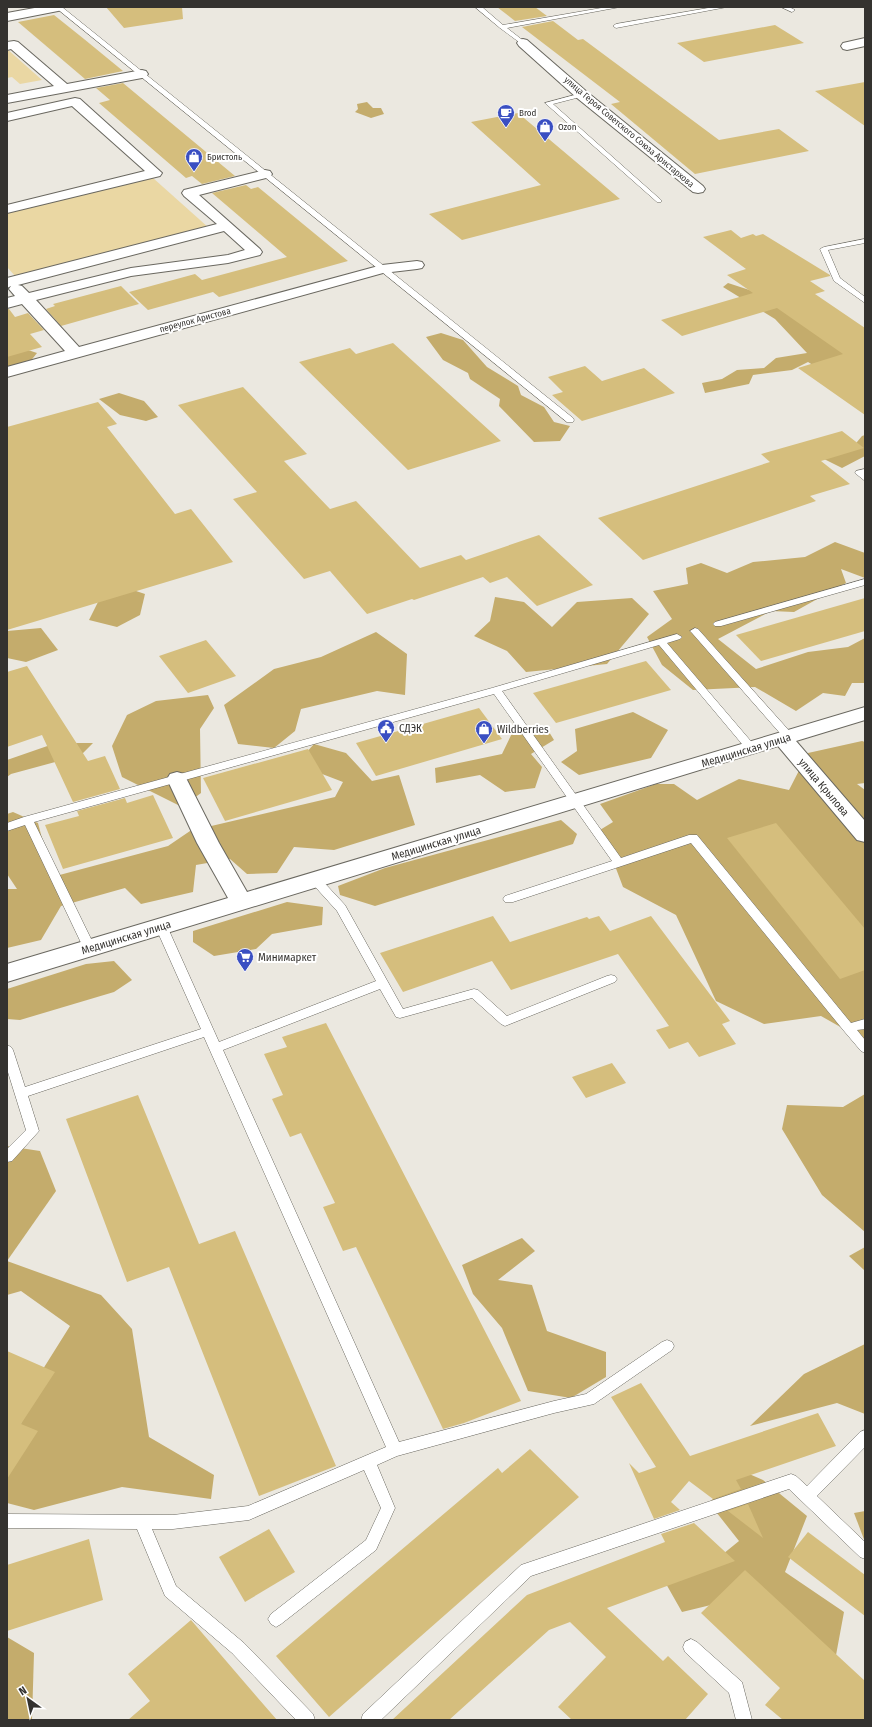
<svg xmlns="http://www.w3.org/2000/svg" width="872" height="1727" viewBox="0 0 872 1727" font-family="'Fira Sans Condensed',sans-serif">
<rect width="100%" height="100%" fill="#ebe8e0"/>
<!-- green -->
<g fill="#ead7a3">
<polygon points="7,49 42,80 20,84 12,77 7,78"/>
<polygon points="153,178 209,228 16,277 7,267 7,213"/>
</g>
<!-- forest -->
<g fill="#c4ac6c">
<polygon points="367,102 373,108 381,108 384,114 371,118 355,112 358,109 357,104"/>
<polygon points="728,283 777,299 855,355 845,385 808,362 792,370 753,375 749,384 705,393 702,383 722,379 737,370 764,368 776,358 807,353 775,319 723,287"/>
<polygon points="441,333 463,340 487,367 518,386 521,395 544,407 554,422 570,426 560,441 534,442 499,406 500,399 470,379 468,373 443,360 426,337"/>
<polygon points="13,345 37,353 25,368 7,372 7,348"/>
<polygon points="119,393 144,401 158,417 146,421 120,415 99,399"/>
<polygon points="865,435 865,456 842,468 822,458 852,448 862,436"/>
<polygon points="835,542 865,553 865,578 841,569 846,583 794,612 771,611 718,639 756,669 808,652 848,647 865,638 865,683 852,683 845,696 823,693 796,711 755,687 693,690 662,665 647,637 672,619 653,591 688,584 686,568 701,563 727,573 753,562 805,557"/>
<polygon points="124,587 145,594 140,615 117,627 89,620 102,594"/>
<polygon points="495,597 524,602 552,627 577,602 632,598 649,614 607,664 526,672 507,651 474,636 490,621"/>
<polygon points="41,628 58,650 26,662 7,658 7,631"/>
<polygon points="376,632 407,654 405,695 377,691 301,709 295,731 274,748 238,744 224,705 274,669 321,657"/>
<polygon points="208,695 214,708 200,729 201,793 182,807 122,777 112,746 127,715 156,701"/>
<polygon points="633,712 668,730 651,758 579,775 561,762 577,751 575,729"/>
<polygon points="515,727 546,727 554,740 531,754 542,767 535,788 505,792 480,775 436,783 435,768 502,754"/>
<polygon points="862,741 865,742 865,783 857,784 865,790 865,1041 821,1016 764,1024 716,1001 676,915 623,887 609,850 595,833 613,822 600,804 656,784 674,784 697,800 739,779 789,790 808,753"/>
<polygon points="56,743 93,743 81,755 11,774 7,777 7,760"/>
<polygon points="314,744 346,753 372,781 399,775 415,825 334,850 294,847 277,873 247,874 230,859 196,865 193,892 141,904 125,888 61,906 41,940 7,948 7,889 17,889 7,874 7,814 13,812 38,823 52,877 168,846 190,831 335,797 343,782 296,764"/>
<polygon points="561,820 577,834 573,844 375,906 340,895 338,886 385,868"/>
<polygon points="287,902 323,907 322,925 272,934 256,949 214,956 193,942 193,931"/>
<polygon points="114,961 132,980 114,992 20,1020 7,1019 7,989 86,964"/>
<polygon points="865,1094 865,1232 822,1195 782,1129 787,1105 843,1107"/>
<polygon points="7,1146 40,1151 56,1191 7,1261"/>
<polygon points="522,1238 535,1251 498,1280 532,1285 547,1331 606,1352 606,1377 571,1398 528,1391 502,1328 473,1294 462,1265"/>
<polygon points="865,1247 865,1271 849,1256"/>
<polygon points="7,1261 101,1295 132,1329 149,1437 214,1475 211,1499 122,1487 34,1510 7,1503 7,1462 38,1377 70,1326 21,1291 7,1295"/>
<polygon points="865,1344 865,1414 837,1403 750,1426 804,1374"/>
<polygon points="740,1470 763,1480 807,1516 785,1572 844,1612 834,1666 748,1596 682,1612 661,1575 723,1554 739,1541 709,1503"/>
<polygon points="865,1511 865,1542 854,1513"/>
<polygon points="7,1637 34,1653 32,1720 7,1720"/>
</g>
<!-- building -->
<g fill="#d5be7d">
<polygon points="106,7 182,7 183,19 124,28"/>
<polygon points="497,7 535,7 547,16 515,21"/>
<polygon points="54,15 84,39 123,71 85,79 18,22"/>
<polygon points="553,21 578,40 583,39 719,140 779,129 809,151 695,174 611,104 620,102 522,27"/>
<polygon points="775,25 804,43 704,62 677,43"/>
<polygon points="865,82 865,126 815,91"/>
<polygon points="123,83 235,176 202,184 192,176 186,178 99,103 110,100 96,88"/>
<polygon points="518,113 620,199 462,240 429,214 541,185 471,122"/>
<polygon points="246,185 251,189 258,187 348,261 219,297 213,292 148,310 129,292 195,274 202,280 287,257 212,193"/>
<polygon points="731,230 741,238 753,234 756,236 763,234 830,275 830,276 810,281 825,291 815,294 865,328 865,415 798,368 843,354 777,308 682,336 661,320 753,293 727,275 746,269 703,237"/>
<polygon points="121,286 139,304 61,326 46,309 55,306 53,304"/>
<polygon points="7,309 9,309 15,317 28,313 44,330 30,334 42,347 7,357"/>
<polygon points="393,343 501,441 408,470 299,362 350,348 356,354"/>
<polygon points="585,366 602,381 644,368 675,393 582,421 552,395 563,392 548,377"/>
<polygon points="243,387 307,454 284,461 330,509 356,501 420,568 461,555 466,560 539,535 593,585 537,606 507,577 490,583 483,577 414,600 412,599 367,614 330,571 304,579 233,499 257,492 178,405"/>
<polygon points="98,402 117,424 107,427 175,514 191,509 233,562 7,630 7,427"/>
<polygon points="842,431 864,448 821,461 850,484 810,496 816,501 643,560 598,518 770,462 761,454"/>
<polygon points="865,598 865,631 761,661 736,635"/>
<polygon points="206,640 236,676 188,693 159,656"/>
<polygon points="646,661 671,690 556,723 533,693"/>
<polygon points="27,666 88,761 105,756 120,789 73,802 42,735 7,747 7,672"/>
<polygon points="479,708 502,739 376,776 356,743"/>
<polygon points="308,749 332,790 225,821 203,778"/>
<polygon points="153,795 173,838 63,869 45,825 79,816 77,811 125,798 127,803"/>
<polygon points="776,823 865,929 865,970 840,979 727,838"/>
<polygon points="493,916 510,942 587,917 589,919 599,916 610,931 651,916 730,1021 722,1024 736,1044 699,1057 688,1042 669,1049 656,1030 669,1026 618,954 511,990 492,961 403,992 380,953"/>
<polygon points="326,1023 521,1401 464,1423 443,1429 356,1247 343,1251 323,1207 335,1203 301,1133 290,1137 272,1099 283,1095 264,1054 287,1047 282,1037"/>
<polygon points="612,1063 626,1083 586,1098 572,1077"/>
<polygon points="138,1095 199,1244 235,1231 336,1466 259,1496 169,1267 127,1282 66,1119"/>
<polygon points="7,1351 55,1372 21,1424 38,1431 7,1479"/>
<polygon points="641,1383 690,1456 818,1413 836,1446 736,1480 741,1489 713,1499 689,1481 671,1502 680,1510 654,1519 629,1463 639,1473 656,1467 611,1397"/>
<polygon points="530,1449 579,1497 329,1717 276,1656 498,1468 502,1473"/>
<polygon points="748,1504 763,1538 728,1511"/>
<polygon points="694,1523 735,1561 607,1608 663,1661 668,1656 708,1694 685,1720 572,1720 558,1707 606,1657 570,1622 549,1630 449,1720 392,1720 527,1595 665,1542 661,1534"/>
<polygon points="269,1529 295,1572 245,1602 219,1557"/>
<polygon points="808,1532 865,1575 865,1616 788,1557"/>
<polygon points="89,1539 103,1600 7,1631 7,1565"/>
<polygon points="745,1570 865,1681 865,1720 783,1720 765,1705 780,1688 701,1613"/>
<polygon points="191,1620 245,1683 277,1720 128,1720 150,1701 128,1674"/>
</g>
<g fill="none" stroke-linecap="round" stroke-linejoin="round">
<defs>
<g id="service">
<polygon points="55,7 62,7 573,418 574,420 573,422 567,422"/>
<polygon points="475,7 482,7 503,25 607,7 620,7 507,28 525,42 525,44 523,45 500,28"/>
<polygon points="714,7 727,7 616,28 613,26 616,24"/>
<polygon points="781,7 789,7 795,10 792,12"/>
<polygon points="582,93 585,95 584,96 553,104 661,200 661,202 657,202 545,103"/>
<polygon points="865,239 865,243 828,250 840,278 865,297 865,303 834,281 820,249 824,247"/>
<polygon points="865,469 865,481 855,473 856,471"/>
<polygon points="865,579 865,585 721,626 715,626 713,624 715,622"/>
<polygon points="695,628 698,629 793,735 794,737 793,739 785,739 692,633 690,631"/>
<polygon points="677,634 682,637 680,639 667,643 755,746 756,748 755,750 747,750 659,645 502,691 621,858 689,835 697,835 851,1023 865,1019 865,1029 857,1030 865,1040 865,1053 861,1051 844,1031 691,843 513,902 505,902 503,899 505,896 612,861 494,694 34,822 95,947 93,950 89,951 85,950 83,947 25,825 7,831 7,823 24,817 492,688"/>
<polygon points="315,876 319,877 345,905 403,1009 474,989 478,990 507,1016 607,976 611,975 615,976 617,979 615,982 505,1026 501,1024 472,998 400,1018 396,1017 380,989 223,1050 399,1442 554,1401 586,1394 662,1342 667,1340 672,1342 674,1346 672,1350 594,1404 554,1413 397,1456 377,1465 395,1508 376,1550 281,1624 276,1627 271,1624 268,1619 271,1614 366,1540 381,1508 364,1470 249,1520 173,1529 152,1529 176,1586 244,1643 313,1714 315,1720 296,1720 232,1653 165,1596 137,1529 7,1528 7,1514 173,1515 248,1506 386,1447 204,1037 28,1096 39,1131 12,1161 7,1162 7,1149 26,1130 7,1069 7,1045 11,1047 13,1050 25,1087 201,1029 155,926 157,923 165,923 167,926 219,1042 376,981 337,911 309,880 311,877"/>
<polygon points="865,1430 865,1447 817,1496 865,1542 865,1559 860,1557 789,1489 531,1576 381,1720 361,1720 363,1714 521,1565 791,1474 796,1476 807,1486 860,1432"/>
<polygon points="691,1639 697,1642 742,1682 752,1720 736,1720 729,1693 685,1652 683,1647 685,1642"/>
</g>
<g id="minor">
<polygon points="40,7 64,7 62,10 58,11 7,21 7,13"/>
<polygon points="865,38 865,46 847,50 843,49 841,46 843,43"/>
<polygon points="523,39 527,40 587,92 703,186 705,189 703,192 698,193 693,192 577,98 519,46 517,43 519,40"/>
<polygon points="14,41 18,42 67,84 142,70 146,71 148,74 146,77 142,78 7,103 7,95 54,86 11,49 7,50 7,42"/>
<polygon points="75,98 80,99 162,173 160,176 7,213 7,205 145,171 72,106 7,121 7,113"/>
<path d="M265,170L270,171L272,174L270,177L199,195L260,249L262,252L260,255L228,263L131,276L36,300L79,347L382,265L417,261L422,262L424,265L422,268L417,269L383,273L7,377V367L65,351L22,304L7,308V298L15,296L9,289L11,286L7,288V278L217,224L184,196L182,193L184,190ZM224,231L245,250L228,255L131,268L29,293L22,286L18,285Z"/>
<polygon points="865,707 865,720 796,741 865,821 865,842 857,840 778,746 7,982 7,964 228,898 197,843 167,779 170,774 177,772 184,774 219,843 247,892"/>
</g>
</defs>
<!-- service casing -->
<use href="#service" stroke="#6a6860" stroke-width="1"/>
<!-- minor casing -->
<use href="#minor" stroke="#6a6860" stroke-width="2"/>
<!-- service -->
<use href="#service" fill="#fff" fill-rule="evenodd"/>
<!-- minor -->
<use href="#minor" fill="#fff" fill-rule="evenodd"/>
</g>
<!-- icons -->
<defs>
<symbol id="cafe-pin" viewBox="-11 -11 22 30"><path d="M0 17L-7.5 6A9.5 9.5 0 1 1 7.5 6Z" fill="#3a4fc2" stroke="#fff"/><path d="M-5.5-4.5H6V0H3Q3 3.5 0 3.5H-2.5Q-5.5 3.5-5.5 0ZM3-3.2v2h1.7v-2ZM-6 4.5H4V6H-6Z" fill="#fff"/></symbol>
<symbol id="shop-pin" viewBox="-11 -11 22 30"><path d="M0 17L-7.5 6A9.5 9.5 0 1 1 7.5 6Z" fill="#3a4fc2" stroke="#fff"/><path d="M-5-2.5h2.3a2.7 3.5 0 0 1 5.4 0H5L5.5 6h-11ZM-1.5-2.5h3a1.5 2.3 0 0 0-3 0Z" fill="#fff"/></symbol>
<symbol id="civic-pin" viewBox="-11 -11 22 30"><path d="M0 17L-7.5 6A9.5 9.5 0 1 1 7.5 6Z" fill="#3a4fc2" stroke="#fff"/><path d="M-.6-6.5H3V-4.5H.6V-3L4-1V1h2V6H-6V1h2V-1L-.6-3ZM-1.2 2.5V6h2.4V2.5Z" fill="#fff"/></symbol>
<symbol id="supermarket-pin" viewBox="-11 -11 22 30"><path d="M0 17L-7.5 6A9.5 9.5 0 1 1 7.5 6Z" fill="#3a4fc2" stroke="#fff"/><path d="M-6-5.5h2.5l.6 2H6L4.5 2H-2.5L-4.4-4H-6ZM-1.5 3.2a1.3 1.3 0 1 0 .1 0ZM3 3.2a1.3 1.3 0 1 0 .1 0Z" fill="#fff"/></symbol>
</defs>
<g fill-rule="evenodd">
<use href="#cafe-pin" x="496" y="103" width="20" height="27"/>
<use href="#shop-pin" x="535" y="117" width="20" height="27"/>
<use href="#shop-pin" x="184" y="147" width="20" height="27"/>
<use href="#civic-pin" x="376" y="718" width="20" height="27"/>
<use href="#shop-pin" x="474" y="719" width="20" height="27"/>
<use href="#supermarket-pin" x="235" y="947" width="20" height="27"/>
</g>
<g text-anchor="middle" stroke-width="4" stroke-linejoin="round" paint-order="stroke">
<!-- far-poi labels -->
<g font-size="9" fill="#34322f" stroke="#fff" text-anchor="start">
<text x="519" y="116">Brod</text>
<text x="558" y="130">Ozon</text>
<text x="207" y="160">Бристоль</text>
</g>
<!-- far-street labels -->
<g font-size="9" fill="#34322f" stroke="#fff">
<text transform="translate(629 132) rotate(40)" y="3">улица Героя Советского Союза Аристархова</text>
<text transform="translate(195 320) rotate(-15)" y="3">переулок Аристова</text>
</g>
<!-- poi labels -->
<g font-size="11" fill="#34322f" stroke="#fff" text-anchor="start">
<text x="399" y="732">СДЭК</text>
<text x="497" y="733">Wildberries</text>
<text x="258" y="961">Минимаркет</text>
</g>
<!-- street labels -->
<g font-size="11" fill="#34322f" stroke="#fff">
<text transform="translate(746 750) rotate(-17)" y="4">Медицинская улица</text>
<text transform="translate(824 787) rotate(50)" y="4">улица Крылова</text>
<text transform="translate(436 843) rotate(-17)" y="4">Медицинская улица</text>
<text transform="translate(126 937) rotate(-17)" y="4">Медицинская улица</text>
</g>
</g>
<!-- border -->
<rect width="872" height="1727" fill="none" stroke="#34322f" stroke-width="16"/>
<!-- north arrow -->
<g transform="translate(28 1699) rotate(327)" stroke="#ffffff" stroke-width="3" paint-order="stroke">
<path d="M0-3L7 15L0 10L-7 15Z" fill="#34322f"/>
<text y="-6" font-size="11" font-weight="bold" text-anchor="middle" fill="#34322f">N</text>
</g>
</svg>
